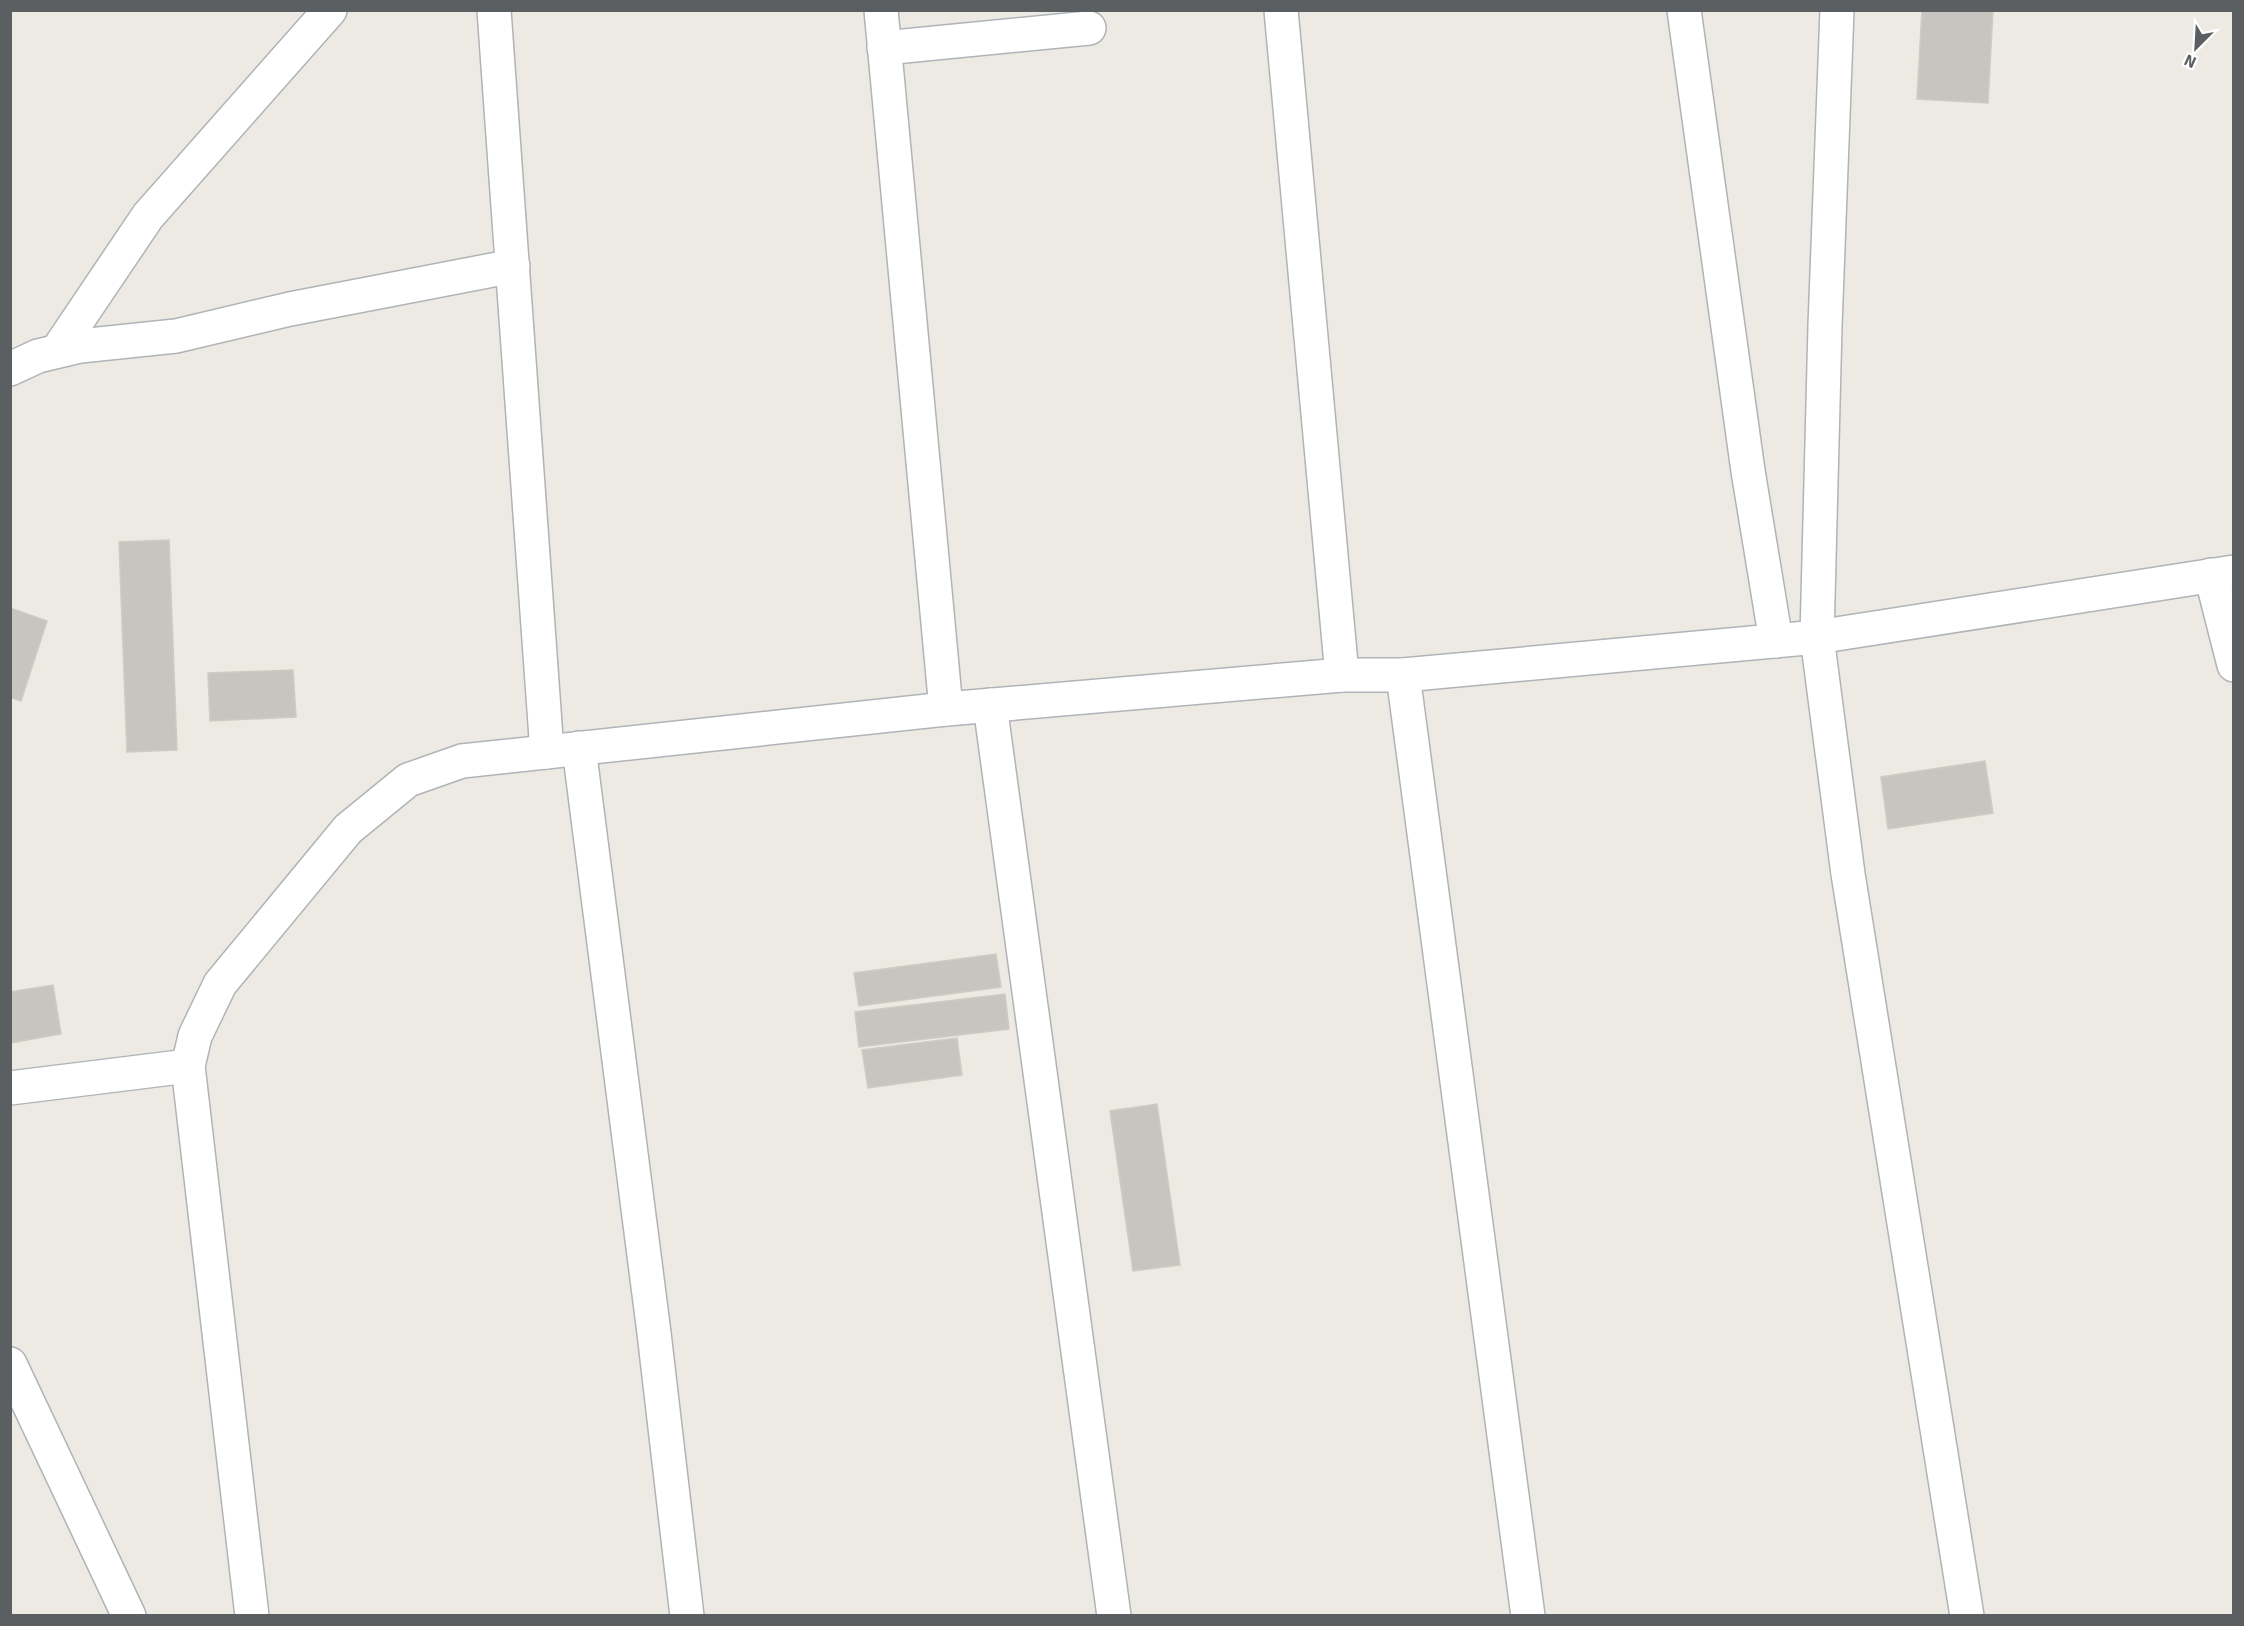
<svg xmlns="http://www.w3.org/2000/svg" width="2244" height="1626" viewBox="0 0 2244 1626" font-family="Signika,sans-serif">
<rect width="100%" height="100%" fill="#eceae3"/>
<!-- building -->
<g fill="#c8c5c0" stroke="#d0cbc2" stroke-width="1.5">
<polygon points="1922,10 1993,10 1988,103 1917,99"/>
<polygon points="169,540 177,750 127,752 119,542"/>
<polygon points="10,608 47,621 21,701 10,697"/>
<polygon points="293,670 296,717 210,721 208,673"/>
<polygon points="1985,761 1993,813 1888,829 1881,777"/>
<polygon points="996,954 1001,987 859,1006 854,973"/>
<polygon points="53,985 61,1034 10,1043 10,992"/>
<polygon points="1005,994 1009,1029 859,1047 855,1012"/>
<polygon points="957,1038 962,1075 868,1088 862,1050"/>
<polygon points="1157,1104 1180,1265 1133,1271 1110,1111"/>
</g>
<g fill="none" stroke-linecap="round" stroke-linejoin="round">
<defs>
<g id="minor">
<polyline points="494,10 547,752"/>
<polyline points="881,10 946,709"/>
<polyline points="1281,10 1342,675"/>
<polyline points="1684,10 1748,471 1776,641"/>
<polyline points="1837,10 1825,326 1817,637 1848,874 1967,1616"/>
<polyline points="884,48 1089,28"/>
<polyline points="57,351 148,216 330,10"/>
<polyline points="10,369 38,356 80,346 176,336 290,309 513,266"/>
<polyline points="2211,575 2234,665"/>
<polyline points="1403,675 1528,1616"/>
<polyline points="990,705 1114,1616"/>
<polyline points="579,748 654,1333 687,1616"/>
<polyline points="10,1088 188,1066"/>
<polyline points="10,1364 129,1616"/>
<polyline points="252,1616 188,1066 195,1036 220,984 348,829 408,780 462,761 946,709 1342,675 1403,675 1817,637 2234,572"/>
</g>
</defs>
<!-- minor casing -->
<use href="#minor" stroke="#b0b3b7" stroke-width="36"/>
<!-- minor -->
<use href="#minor" stroke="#fff" stroke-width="33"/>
</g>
<!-- border -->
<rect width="2244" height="1626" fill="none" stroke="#5b5f62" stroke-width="24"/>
<!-- north arrow -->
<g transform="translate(2196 48) rotate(204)" stroke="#ffffff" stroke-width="4.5" paint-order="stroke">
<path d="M0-4.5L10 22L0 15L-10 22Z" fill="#5b5f62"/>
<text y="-9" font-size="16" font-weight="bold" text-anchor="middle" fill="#5b5f62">N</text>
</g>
</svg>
